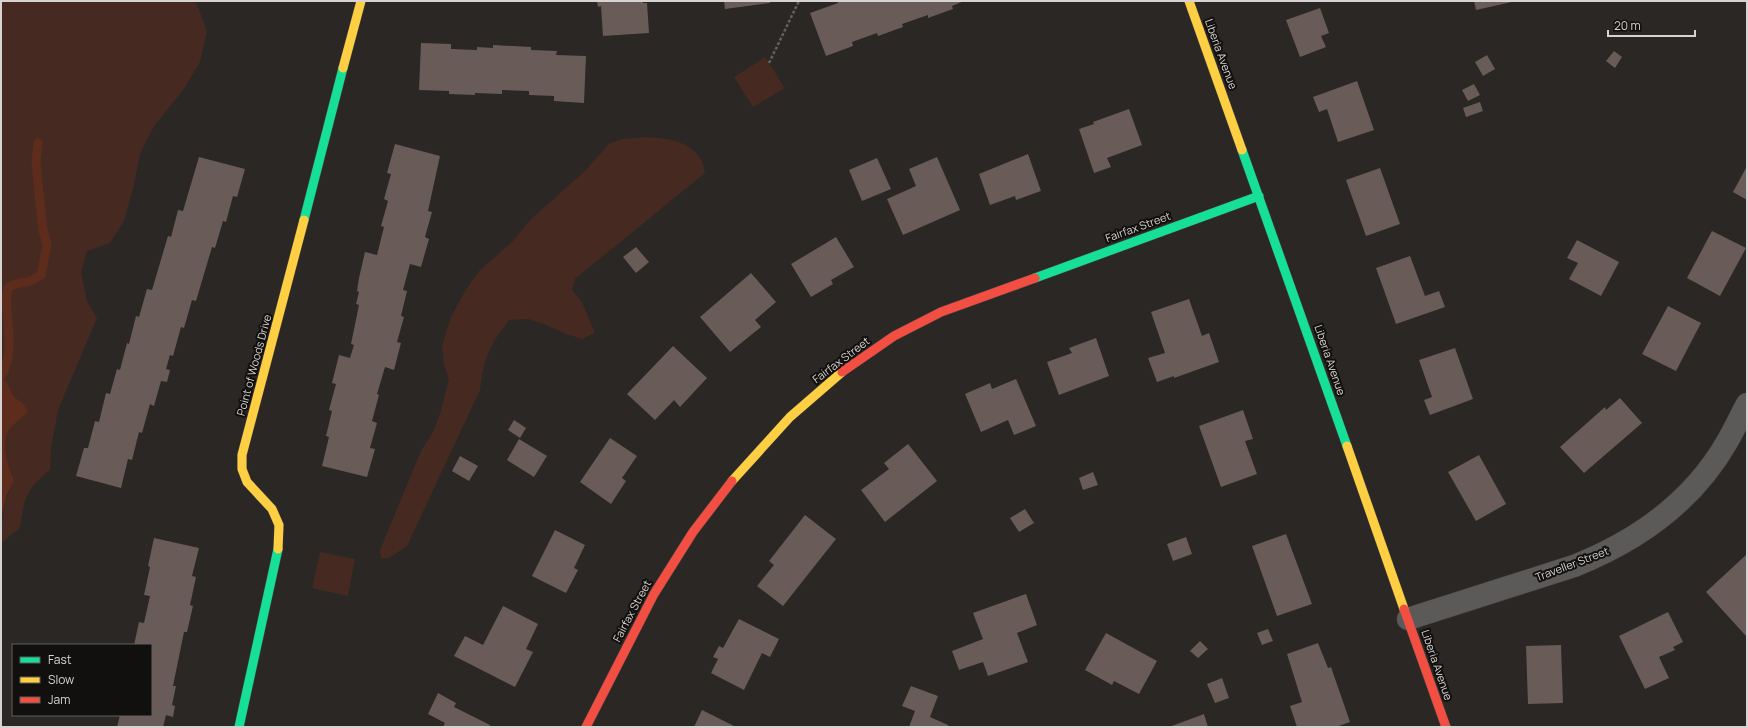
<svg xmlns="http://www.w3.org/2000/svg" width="1748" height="728" viewBox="0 0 1748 728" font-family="Manrope,sans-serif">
<rect width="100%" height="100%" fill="#2a2725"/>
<!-- green -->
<g fill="#462a21">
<path d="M1,1H189L197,4L207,31L200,62L184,89L154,126L140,154L133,189L124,221L110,243L87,251L81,273L87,301L97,318L58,410L51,448L50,470C26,489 24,499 20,528L1,543C1,520 4,501 14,480C8,466 1,446 9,430C13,424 22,418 27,412L23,403L13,396L7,382L1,378Z"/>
<polygon points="765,57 785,88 753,107 734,77"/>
<path d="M643,137C663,138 687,139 700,158C703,162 704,169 705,173L575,279L572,290L582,302L595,333L582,339L566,334L544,324L528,319L509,320C489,346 484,358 480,390L407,546L389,558H381L380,550L421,451L433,432L440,414L449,379L444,365L442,346L451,317L464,293L479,271L511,243L530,220L585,171L609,144L622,139Z"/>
<polygon points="320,552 355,559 348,596 312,588"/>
</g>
<!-- water -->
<path fill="#5e2c1c" d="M1,378L7,382L13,396L23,403L28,412C22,418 13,424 9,430C1,446 8,466 14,480L7,495L1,519Z"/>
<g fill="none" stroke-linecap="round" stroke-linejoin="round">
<!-- stream -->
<path stroke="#5e2c1c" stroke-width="9" d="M1,376C19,350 0,300 9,287C15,283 21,283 27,282C32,281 37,277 41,275L47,245L43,230L38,183L36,162L38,143"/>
</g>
<!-- building -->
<g fill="#695b57">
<polygon points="597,1 643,1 643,3 647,3 649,33 603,36 601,6 598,7"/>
<polygon points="724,1 770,1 770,3 725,9"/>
<polygon points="837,1 964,1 952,6 953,9 928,18 928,15 902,24 903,27 878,36 877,33 852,42 853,46 826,56 810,13 838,3"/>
<polygon points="1474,1 1512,1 1512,2 1476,10"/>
<polygon points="1320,8 1329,33 1321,36 1326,47 1300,57 1286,20"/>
<polygon points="421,43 451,44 451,49 477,50 477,47 493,48 493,45 531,47 531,50 557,51 556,55 586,56 584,103 554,101 554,96 529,95 529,91 502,90 502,94 475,93 475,95 449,94 449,91 419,90"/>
<polygon points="1614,51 1622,57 1615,68 1606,61"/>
<polygon points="1487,55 1495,69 1483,76 1475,62"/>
<polygon points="1357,81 1374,130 1338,142 1327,109 1319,112 1313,97"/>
<polygon points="1474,84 1480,95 1468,101 1462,90"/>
<polygon points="1480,102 1483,111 1466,117 1463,108"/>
<polygon points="1129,109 1142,145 1107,158 1111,167 1094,173 1079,129 1094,124 1093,122"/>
<polygon points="395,144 440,156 428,211 432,212 425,237 429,239 421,267 410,264 403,290 407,291 401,316 404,317 397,342 401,343 394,370 385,367 377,394 379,395 372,421 377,423 370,448 375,449 367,477 322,466 329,437 326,436 332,411 329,410 336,384 332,383 339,355 350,358 354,345 351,344 359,305 356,304 359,292 357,291 359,278 365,252 377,255 384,227 381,226 388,201 384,199 391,174 387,173"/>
<polygon points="1028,154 1041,191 1016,200 1015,196 990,205 979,174"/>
<polygon points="199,157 245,169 237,197 233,196 226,222 223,221 215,248 212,247 196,301 192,300 184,328 181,327 173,356 170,355 166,369 170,370 167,382 161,381 154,406 150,404 142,433 139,432 132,460 128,459 121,488 76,476 84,448 88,448 95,421 99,422 106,393 110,394 117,369 120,370 127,343 129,344 136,316 139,317 147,289 152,290 168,236 171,237 178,210 183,211"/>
<polygon points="937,157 960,210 903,235 887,199 916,186 909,169"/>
<polygon points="877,158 891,189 862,201 849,170"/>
<polygon points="1747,166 1747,200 1733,192"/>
<polygon points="1380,168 1400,224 1366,236 1346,180"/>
<polygon points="1712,231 1746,248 1720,296 1687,278"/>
<polygon points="836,237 854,267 831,280 833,284 811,297 791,264"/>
<polygon points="1577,240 1619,262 1601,296 1569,279 1578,263 1567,258"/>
<polygon points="636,247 649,262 636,273 623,257"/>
<polygon points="1410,256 1425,296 1439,291 1445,307 1396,324 1376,268"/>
<polygon points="751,273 776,302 755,320 761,327 730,352 700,317"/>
<polygon points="1189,299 1202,336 1209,333 1219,362 1174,378 1174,376 1157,382 1148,358 1165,353 1151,312"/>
<polygon points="1668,306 1701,323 1676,371 1642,354"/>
<polygon points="1096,338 1109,376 1059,395 1047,362 1072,353 1069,348"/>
<polygon points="673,346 707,378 680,407 674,400 655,420 627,394"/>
<polygon points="1455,348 1473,399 1430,415 1424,400 1432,397 1419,360"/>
<polygon points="1016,379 1036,426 1014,435 1008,420 981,432 965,394 990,383 992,389"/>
<polygon points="1620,398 1642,423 1584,473 1560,447 1605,407 1606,410"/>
<polygon points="1243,410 1253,439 1245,441 1257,474 1221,487 1199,426"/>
<polygon points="514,420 526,428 520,438 508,430"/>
<polygon points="610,438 637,456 622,478 626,481 611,504 580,482"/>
<polygon points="519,439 547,456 534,477 507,460"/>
<polygon points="908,444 937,481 885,522 861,490 889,469 884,463"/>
<polygon points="1479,455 1506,504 1476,521 1448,472"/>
<polygon points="460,456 478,466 469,481 452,471"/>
<polygon points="1093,472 1098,485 1083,490 1079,478"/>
<polygon points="1025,509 1034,523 1019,532 1010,518"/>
<polygon points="805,515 836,539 783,606 757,586 774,565 769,561"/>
<polygon points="555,530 585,545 574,568 578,570 566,593 532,576"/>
<polygon points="1286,534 1312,604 1277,616 1252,546"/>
<polygon points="1186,537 1192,554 1173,561 1167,544"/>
<polygon points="154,538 199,548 192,576 196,577 190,605 193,606 187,632 184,632 173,686 176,686 172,705 175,706 173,717 166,715 163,727 117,727 120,715 151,715 151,645 134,645 139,622 144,623 150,596 144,595 150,567 148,566"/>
<polygon points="1747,554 1747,634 1746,636 1706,592"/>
<polygon points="1026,594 1037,625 1017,633 1028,662 988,676 983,662 959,670 952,651 983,639 973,613"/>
<polygon points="503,606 538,624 526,649 533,652 515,687 454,656 465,636 483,645"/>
<polygon points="1668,612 1683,642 1673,647 1675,650 1659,657 1669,678 1645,689 1619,636"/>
<polygon points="739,619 779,639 770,657 762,653 744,690 711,673 718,659 713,657 719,646 723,648"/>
<polygon points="1268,629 1273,641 1262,645 1257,633"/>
<polygon points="1106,633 1157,661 1139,694 1114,681 1112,685 1085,670"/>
<polygon points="1200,641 1208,649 1198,658 1190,651"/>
<polygon points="1318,643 1328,668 1331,667 1350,722 1336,727 1297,727 1290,706 1302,702 1287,654"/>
<polygon points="1561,645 1563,703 1528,704 1526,646"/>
<polygon points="1222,678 1229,698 1215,703 1207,684"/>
<polygon points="911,686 938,696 930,717 948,725 948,727 909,727 915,711 902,706"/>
<polygon points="438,693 456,703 454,707 490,725 489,727 443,727 445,723 428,714"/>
<polygon points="702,710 736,727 694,727"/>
<polygon points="1204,714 1208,727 1169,727"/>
</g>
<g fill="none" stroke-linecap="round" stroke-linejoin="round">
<defs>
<path id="street" d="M1408,619L1574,566C1637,541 1693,501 1727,442C1734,430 1740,417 1747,404"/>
<g id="fast">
<polyline points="1242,150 1347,446"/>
<polyline points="304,220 343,68"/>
<polyline points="1035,278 1259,196"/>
<polyline points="239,727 278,549"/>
</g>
<g id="slow">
<polyline points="1189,1 1242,150"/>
<polyline points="343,68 361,1"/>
<polyline points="1347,446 1404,609"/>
<polyline points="732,481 790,417 842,372"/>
<polyline points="278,549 279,525 272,509 247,482 242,469 242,455 304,220"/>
</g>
<g id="jam">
<polyline points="842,372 894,336 941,312 1035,278"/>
<polyline points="1404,609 1446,727"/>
<polyline points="586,727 654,594 693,532 732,481"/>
</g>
</defs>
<!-- street casing -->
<use href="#street" stroke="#464342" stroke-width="23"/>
<!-- fast casing -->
<use href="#fast" stroke="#464342" stroke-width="10"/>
<!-- slow casing -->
<use href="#slow" stroke="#464342" stroke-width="10"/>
<!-- jam casing -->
<use href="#jam" stroke="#464342" stroke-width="10"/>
<!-- path -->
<polyline stroke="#636160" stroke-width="2.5" stroke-dasharray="3 2" stroke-linecap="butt" points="769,63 799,1"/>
<!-- street -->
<use href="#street" stroke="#5c5959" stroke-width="22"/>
<!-- fast -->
<use href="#fast" stroke="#16e098" stroke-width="9"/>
<!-- slow -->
<use href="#slow" stroke="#ffcf43" stroke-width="9"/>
<!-- jam -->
<use href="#jam" stroke="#f24e42" stroke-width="9"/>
</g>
<g text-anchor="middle" stroke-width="4" stroke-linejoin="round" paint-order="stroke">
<!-- street labels -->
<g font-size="11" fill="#d7d3d2" stroke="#12100f">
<text transform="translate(1221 54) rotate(70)" y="4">Liberia Avenue</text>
<text transform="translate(1138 227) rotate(-20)" y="4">Fairfax Street</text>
<text transform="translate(841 360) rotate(-37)" y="4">Fairfax Street</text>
<text transform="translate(1330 360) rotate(71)" y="4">Liberia Avenue</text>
<text transform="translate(254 365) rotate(-75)" y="4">Point of Woods Drive</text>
<text transform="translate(1572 564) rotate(-21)" y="4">Traveller Street</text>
<text transform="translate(632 611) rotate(-62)" y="4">Fairfax Street</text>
<text transform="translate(1437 665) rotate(71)" y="4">Liberia Avenue</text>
</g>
</g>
<!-- border -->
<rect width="1748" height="728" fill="none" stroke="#d7d3d2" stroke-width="4"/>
<!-- legend -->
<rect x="12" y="644" width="140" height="72" fill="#12100f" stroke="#615e5d"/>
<rect x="20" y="657" width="20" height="6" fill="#16e098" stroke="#615e5d"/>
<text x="48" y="664" font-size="12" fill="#d7d3d2">Fast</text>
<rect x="20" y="677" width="20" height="6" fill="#ffcf43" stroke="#615e5d"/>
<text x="48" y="684" font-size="12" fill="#d7d3d2">Slow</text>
<rect x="20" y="697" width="20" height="6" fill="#f24e42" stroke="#615e5d"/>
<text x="48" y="704" font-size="12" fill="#d7d3d2">Jam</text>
<!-- scale -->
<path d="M1608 30v6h87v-6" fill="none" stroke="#d7d3d2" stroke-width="2"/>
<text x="1614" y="30" font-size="12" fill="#d7d3d2" stroke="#12100f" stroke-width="3" paint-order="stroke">20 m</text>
</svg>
